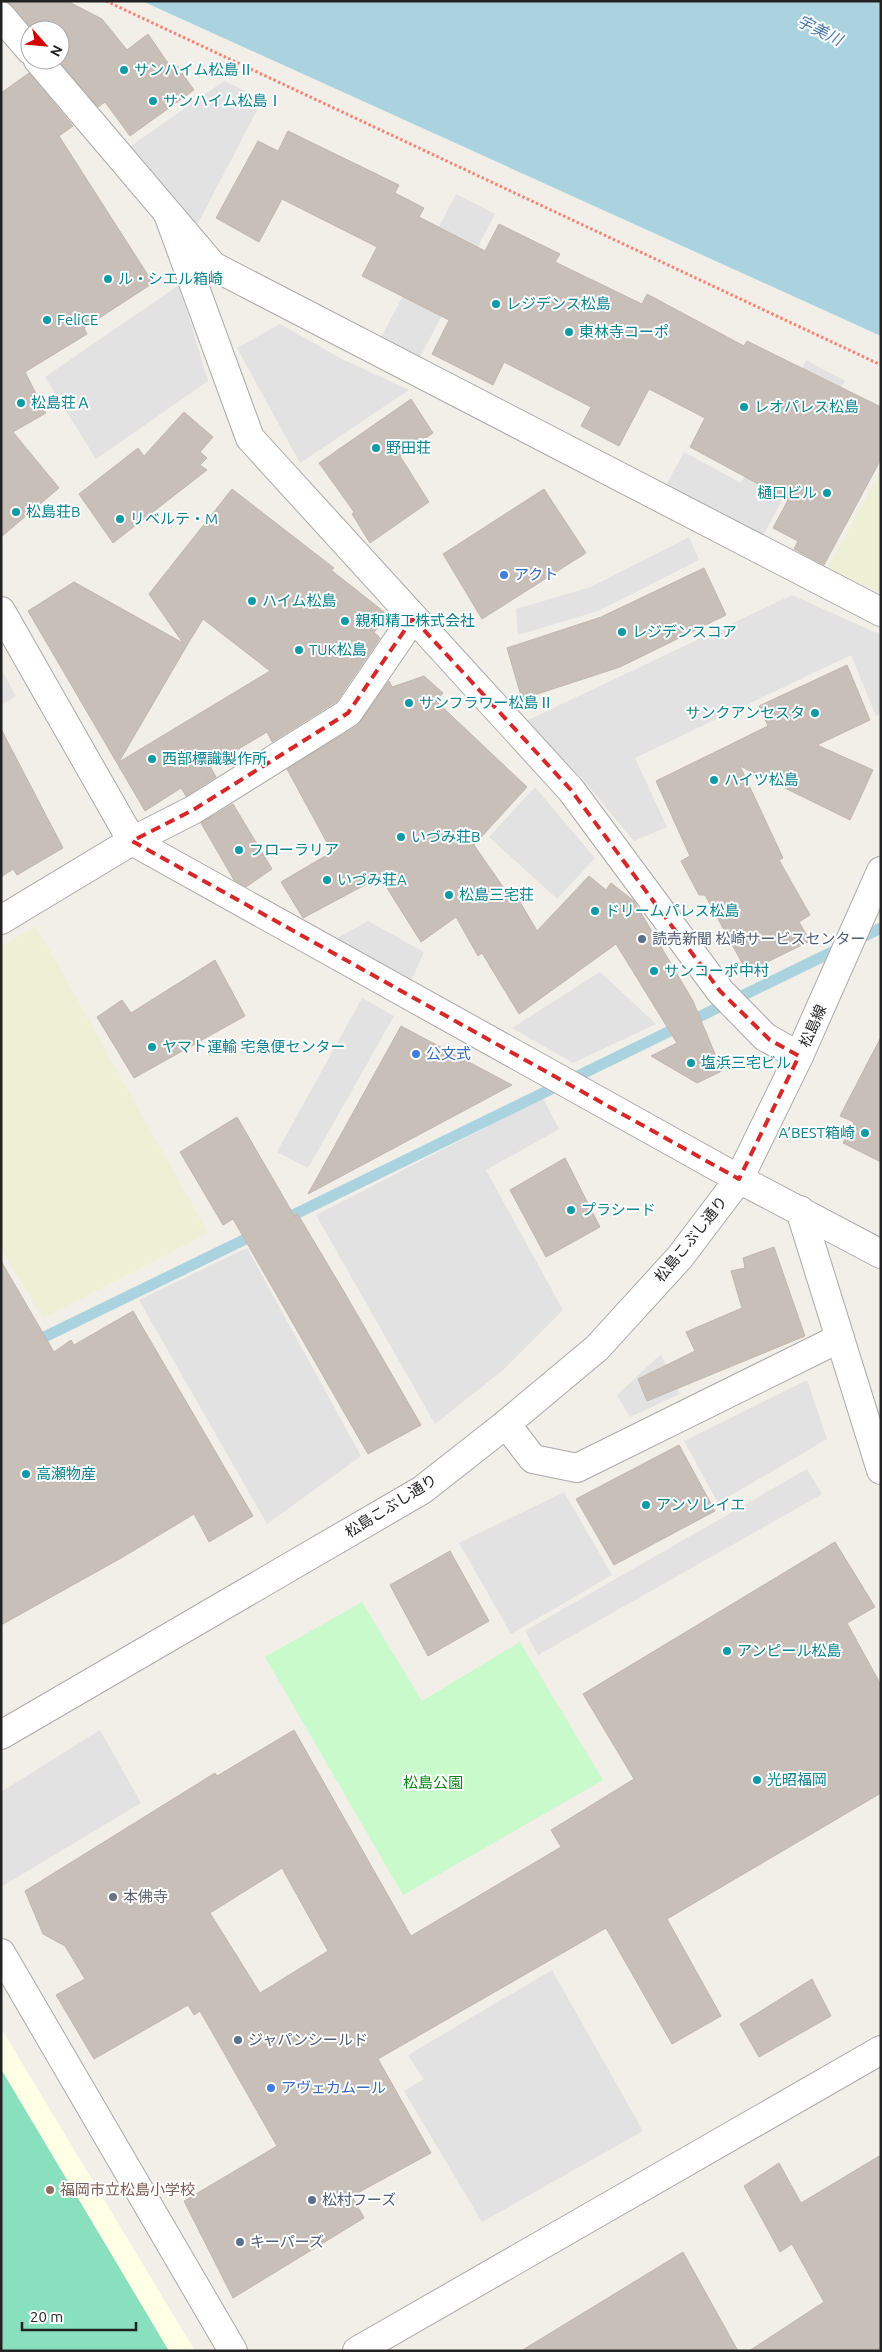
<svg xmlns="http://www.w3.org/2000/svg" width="882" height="2352" viewBox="0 0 882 2352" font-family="Ubuntu,'Noto Sans JP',sans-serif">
<rect width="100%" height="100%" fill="#f2efe9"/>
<!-- education -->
<polygon fill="#ffffe5" points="1,2028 195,2351 1,2351"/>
<!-- farmland -->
<g fill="#eef0d5">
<polygon points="881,470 881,593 828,568"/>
<polygon points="36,926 208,1233 43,1318 1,1248 1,946"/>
</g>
<!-- park -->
<polygon fill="#c8facc" points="362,1602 422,1701 520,1642 603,1780 403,1895 265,1657"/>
<!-- pitch -->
<polygon fill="#88e0be" points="1,2069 169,2351 1,2351"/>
<!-- parking -->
<g fill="#e2e2e2">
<polygon points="224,81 263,99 196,227 128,148"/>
<polygon points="456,194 495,214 420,357 381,338"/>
<polygon points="179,285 208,381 96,459 45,377"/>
<polygon points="280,324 342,359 409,390 300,463 237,348"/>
<polygon points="806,360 845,381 761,540 664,489 684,452 741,483"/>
<polygon points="689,537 699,560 598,611 518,635 516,609 591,587"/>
<polygon points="792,595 881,635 881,714 876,716 851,655 635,758 667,827 634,841 585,782 526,721"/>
<polygon points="1,669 16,696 1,705"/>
<polygon points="535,787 595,858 557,899 489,837"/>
<polygon points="368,921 424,952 412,979 336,939"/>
<polygon points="600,972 656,1024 573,1063 512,1028"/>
<polygon points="362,998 394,1016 308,1168 277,1152"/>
<polygon points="543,1098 559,1129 486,1170 563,1310 502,1371 435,1424 316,1215"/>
<polygon points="247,1248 361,1456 267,1524 139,1300"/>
<polygon points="661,1354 680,1394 630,1417 617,1395"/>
<polygon points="807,1380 827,1439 718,1503 684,1441"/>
<polygon points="807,1469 822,1494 538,1655 525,1631"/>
<polygon points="564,1492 612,1575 511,1634 459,1543"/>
<polygon points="100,1730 141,1803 1,1887 1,1792"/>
<polygon points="552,1970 643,2131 482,2222 404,2091 424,2079 408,2055"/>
</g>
<!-- water -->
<polygon fill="#aad3df" points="142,1 881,1 881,336"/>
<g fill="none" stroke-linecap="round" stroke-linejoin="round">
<!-- stream -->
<g stroke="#aad3df" stroke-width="11">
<polyline points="281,1221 881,928"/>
<polyline points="32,1343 258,1233"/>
</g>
</g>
<!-- building -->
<g fill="#c7bfb8" stroke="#c4b6ab" fill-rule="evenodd">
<polygon points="6,1 67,1 102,19 127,50 148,34 172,69 177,66 194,90 130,136 105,102 98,107 58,60 60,30 33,30 13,6"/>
<polygon points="29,73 73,126 59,136 153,283 84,328 87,334 25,372 46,413 13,432 59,488 1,537 1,93"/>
<polygon points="288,131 399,185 395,193 424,208 419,217 485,251 499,224 560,254 555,262 642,304 647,294 744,346 747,341 881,407 881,459 824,565 794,549 798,541 773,528 788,500 690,447 705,418 649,389 619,446 581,426 591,407 504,362 493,385 432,354 449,320 362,276 377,247 282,199 259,242 216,218 258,141 278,151"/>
<polygon points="411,399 433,433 400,456 429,502 370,543 352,514 354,512 319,463"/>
<polygon points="184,412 213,437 200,452 207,458 200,465 207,470 113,543 79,494 138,448 144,456"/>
<path d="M232,489L334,568L331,570L388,615L374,632L380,638L337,701L272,742L267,732L210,766L216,777L186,796L181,788L145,811L28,611L74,582L183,643L149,594ZM203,619L270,671L119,762L186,647Z"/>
<polygon points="544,489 586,553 482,619 443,554"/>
<polygon points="704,568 726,615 620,667 522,699 507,648 601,617"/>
<polygon points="847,665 870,720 817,745 873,770 850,820 740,766 783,858 779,860 810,915 799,922 810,941 747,972 705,895 699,895 681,861 690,856 656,781 768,726 759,706"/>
<polygon points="424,676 443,693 436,701 527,787 474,845 508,894 513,890 537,931 589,876 606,890 611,883 634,901 693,1001 722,1071 697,1083 651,1056 677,1043 616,944 519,1014 482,953 478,956 456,917 421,942 380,877 303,918 281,882 332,852 287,769 357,726 389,681 392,687"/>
<polygon points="1,729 63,848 17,875 13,869 1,877"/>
<polygon points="233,804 272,869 246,887 234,880 201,823"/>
<polygon points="215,960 245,1016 134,1078 97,1017 122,1000 131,1013"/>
<polygon points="401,1026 512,1085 308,1194"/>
<polygon points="881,1037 881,1162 843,1143 854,1122 840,1116"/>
<polygon points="237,1117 295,1217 297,1213 343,1290 421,1425 368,1454 233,1219 223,1225 180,1152"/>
<polygon points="565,1158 600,1227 546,1257 510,1190"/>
<polygon points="774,1247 805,1336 647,1401 638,1379 695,1351 686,1332 742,1308 731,1271 745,1268 743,1258"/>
<polygon points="1,1261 54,1352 71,1340 74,1345 133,1311 253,1516 209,1542 194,1514 123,1557 1,1625"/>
<polygon points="679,1445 715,1511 614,1565 576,1499"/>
<path d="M835,1542L875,1607L847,1623L881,1685V1793L667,1919L721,2016L672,2044L606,1928L378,2059L431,2153L352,2196L364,2218L233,2298L184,2201L277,2146L200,2011L194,2015L188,2005L94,2059L56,1995L85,1979L65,1946L43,1934L25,1891L215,1773L217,1776L294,1730L411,1936L561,1847L551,1830L634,1779L583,1694ZM282,1868L328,1951L260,1993L210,1913Z"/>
<polygon points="450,1551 489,1621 428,1656 390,1585"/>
<polygon points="812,1979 831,2016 759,2057 740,2024"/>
<polygon points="881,2155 881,2351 749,2351 824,2302 792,2244 780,2252 744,2186 779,2163 801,2203"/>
<polygon points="683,2252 738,2351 521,2351"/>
</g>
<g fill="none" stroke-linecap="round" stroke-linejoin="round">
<defs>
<g id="minor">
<polyline points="1,16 30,50"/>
<polyline points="38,60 213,266 881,612"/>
<polyline points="168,214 250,438 571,790 720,991 765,1037 799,1056"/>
<polyline points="1,611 132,841 739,1179 881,1254"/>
<polyline points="1,920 132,841 193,810 348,713 413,618"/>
<polyline points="800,1210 881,1470"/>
<polyline points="506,1424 533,1459 577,1468 840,1338"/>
<polyline points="1,1735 422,1490 506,1424 597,1348 680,1257 739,1179 799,1056 881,871"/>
<polyline points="1,1953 233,2351"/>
<polyline points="357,2351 881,2050"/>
</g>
</defs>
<!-- minor casing -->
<use href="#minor" stroke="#a9a9a9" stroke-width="30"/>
<!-- path -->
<polyline stroke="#fa8072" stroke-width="3" stroke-dasharray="2.5 2.5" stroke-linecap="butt" points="106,1 881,365"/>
<!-- minor -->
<use href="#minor" stroke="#fff" stroke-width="28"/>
</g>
<!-- marked area -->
<path fill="none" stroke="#d62828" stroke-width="4" stroke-dasharray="10 6" stroke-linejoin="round" d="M413,618L571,790L720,991L770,1040L799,1056L739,1179L132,841L193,810L348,713Z"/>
<!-- markers -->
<g fill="#0f9aa8" stroke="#fff" stroke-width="2">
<circle cx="124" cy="70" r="5"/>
<circle cx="153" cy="101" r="5"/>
<circle cx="108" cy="279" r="5"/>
<circle cx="496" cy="304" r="5"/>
<circle cx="47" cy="320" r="5"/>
<circle cx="569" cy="332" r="5"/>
<circle cx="21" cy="403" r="5"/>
<circle cx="744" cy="407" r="5"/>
<circle cx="376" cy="448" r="5"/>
<circle cx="827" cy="493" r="5"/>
<circle cx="16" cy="512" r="5"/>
<circle cx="120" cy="519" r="5"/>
<circle cx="252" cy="601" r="5"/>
<circle cx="345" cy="621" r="5"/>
<circle cx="622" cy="632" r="5"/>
<circle cx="299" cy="650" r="5"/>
<circle cx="409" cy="703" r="5"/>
<circle cx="815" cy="713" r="5"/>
<circle cx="152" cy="759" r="5"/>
<circle cx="714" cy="780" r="5"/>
<circle cx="401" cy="837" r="5"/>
<circle cx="239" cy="850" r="5"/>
<circle cx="327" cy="880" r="5"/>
<circle cx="449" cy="895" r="5"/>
<circle cx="595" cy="911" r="5"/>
<circle cx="654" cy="971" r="5"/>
<circle cx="152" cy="1047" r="5"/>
<circle cx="691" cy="1063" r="5"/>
<circle cx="865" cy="1133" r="5"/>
<circle cx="571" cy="1210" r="5"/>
<circle cx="26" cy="1474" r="5"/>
<circle cx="646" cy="1505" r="5"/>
<circle cx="727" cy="1651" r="5"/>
<circle cx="757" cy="1780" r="5"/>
</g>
<g fill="#3f7fe0" stroke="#fff" stroke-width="2">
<circle cx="504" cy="575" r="5"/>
<circle cx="416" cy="1054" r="5"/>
<circle cx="271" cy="2088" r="5"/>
</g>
<g fill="#5c6f8a" stroke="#fff" stroke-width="2">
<circle cx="642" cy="939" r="5"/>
<circle cx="238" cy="2040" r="5"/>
<circle cx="312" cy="2200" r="5"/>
<circle cx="240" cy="2242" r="5"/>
</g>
<circle fill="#6b7280" stroke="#fff" stroke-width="2" cx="113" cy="1897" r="5"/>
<circle fill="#8d6e63" stroke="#fff" stroke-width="2" cx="50" cy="2190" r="5"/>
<g text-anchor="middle" stroke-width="4" stroke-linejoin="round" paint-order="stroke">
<!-- culture labels -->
<g font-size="15" fill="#0d838f" stroke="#fff" text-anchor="start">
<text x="134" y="75">サンハイム松島Ⅱ</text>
<text x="163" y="106">サンハイム松島Ⅰ</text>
<text x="118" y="284">ル・シエル箱崎</text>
<text x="506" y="309">レジデンス松島</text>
<text x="57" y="325">FeliCE</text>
<text x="579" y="337">東林寺コーポ</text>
<text x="31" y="408">松島荘Ａ</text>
<text x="754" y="412">レオパレス松島</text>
<text x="386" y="453">野田荘</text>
<text x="817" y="498" text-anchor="end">樋口ビル</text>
<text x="26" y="517">松島荘B</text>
<text x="130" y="524">リベルテ・M</text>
<text x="262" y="606">ハイム松島</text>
<text x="355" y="626">親和精工株式会社</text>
<text x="632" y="637">レジデンスコア</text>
<text x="309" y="655">TUK松島</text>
<text x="419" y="708">サンフラワー松島Ⅱ</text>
<text x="805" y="718" text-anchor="end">サンクアンセスタ</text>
<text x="162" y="764">西部標識製作所</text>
<text x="724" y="785">ハイツ松島</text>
<text x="411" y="842">いづみ荘B</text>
<text x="249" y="855">フローラリア</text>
<text x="337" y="885">いづみ荘A</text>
<text x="459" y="900">松島三宅荘</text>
<text x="605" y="916">ドリームパレス松島</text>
<text x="664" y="976">サンコーポ中村</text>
<text x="162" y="1052">ヤマト運輸 宅急便センター</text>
<text x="701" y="1068">塩浜三宅ビル</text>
<text x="855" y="1138" text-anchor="end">A’BEST箱崎</text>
<text x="581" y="1215">プラシード</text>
<text x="36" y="1479">高瀬物産</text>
<text x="656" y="1510">アンソレイエ</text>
<text x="737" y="1656">アンピール松島</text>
<text x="767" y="1785">光昭福岡</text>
</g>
<!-- shop labels -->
<g font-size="15" fill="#366cbe" stroke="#fff" text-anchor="start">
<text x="514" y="580">アクト</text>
<text x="426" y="1059">公文式</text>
<text x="281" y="2093">アヴェカムール</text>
</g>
<!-- service labels -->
<g font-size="15" fill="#4e5e75" stroke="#fff" text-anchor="start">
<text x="652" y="944">読売新聞 松崎サービスセンター</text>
<text x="248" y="2045">ジャパンシールド</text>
<text x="322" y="2205">松村フーズ</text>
<text x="250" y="2247">キーパーズ</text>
</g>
<!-- street labels -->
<g font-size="15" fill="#222" stroke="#fff">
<text transform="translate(813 1026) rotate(-66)" y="5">松島線</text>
<text transform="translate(691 1239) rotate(-51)" y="5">松島こぶし通り</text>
<text transform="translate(391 1506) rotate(-32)" y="5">松島こぶし通り</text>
</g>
<!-- park labels -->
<g font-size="15" fill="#0c8416" stroke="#fff">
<text x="433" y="1788">松島公園</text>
</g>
<!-- worship labels -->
<g font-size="15" fill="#5b616d" stroke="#fff" text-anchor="start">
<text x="123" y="1902">本佛寺</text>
</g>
<!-- education labels -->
<g font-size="15" fill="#785e54" stroke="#fff" text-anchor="start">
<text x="60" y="2195">福岡市立松島小学校</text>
</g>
<!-- water labels -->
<g font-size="16" font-style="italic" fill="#4a7aab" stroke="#fff">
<text transform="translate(820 30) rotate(26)" y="6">宇美川</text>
</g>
</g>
<!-- border -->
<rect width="882" height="2352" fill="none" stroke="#222222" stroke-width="5"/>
<!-- north arrow -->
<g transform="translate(45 45) rotate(117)"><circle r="24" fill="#ffffff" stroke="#a7a7a7"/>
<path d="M0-4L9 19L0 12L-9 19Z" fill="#d40000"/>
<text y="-8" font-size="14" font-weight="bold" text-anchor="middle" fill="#222222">N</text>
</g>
<!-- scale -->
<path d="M22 2322v8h114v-8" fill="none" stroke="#222222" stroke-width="2.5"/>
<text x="30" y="2322" font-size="15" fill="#222222" stroke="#ffffff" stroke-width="4" paint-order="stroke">20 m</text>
</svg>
